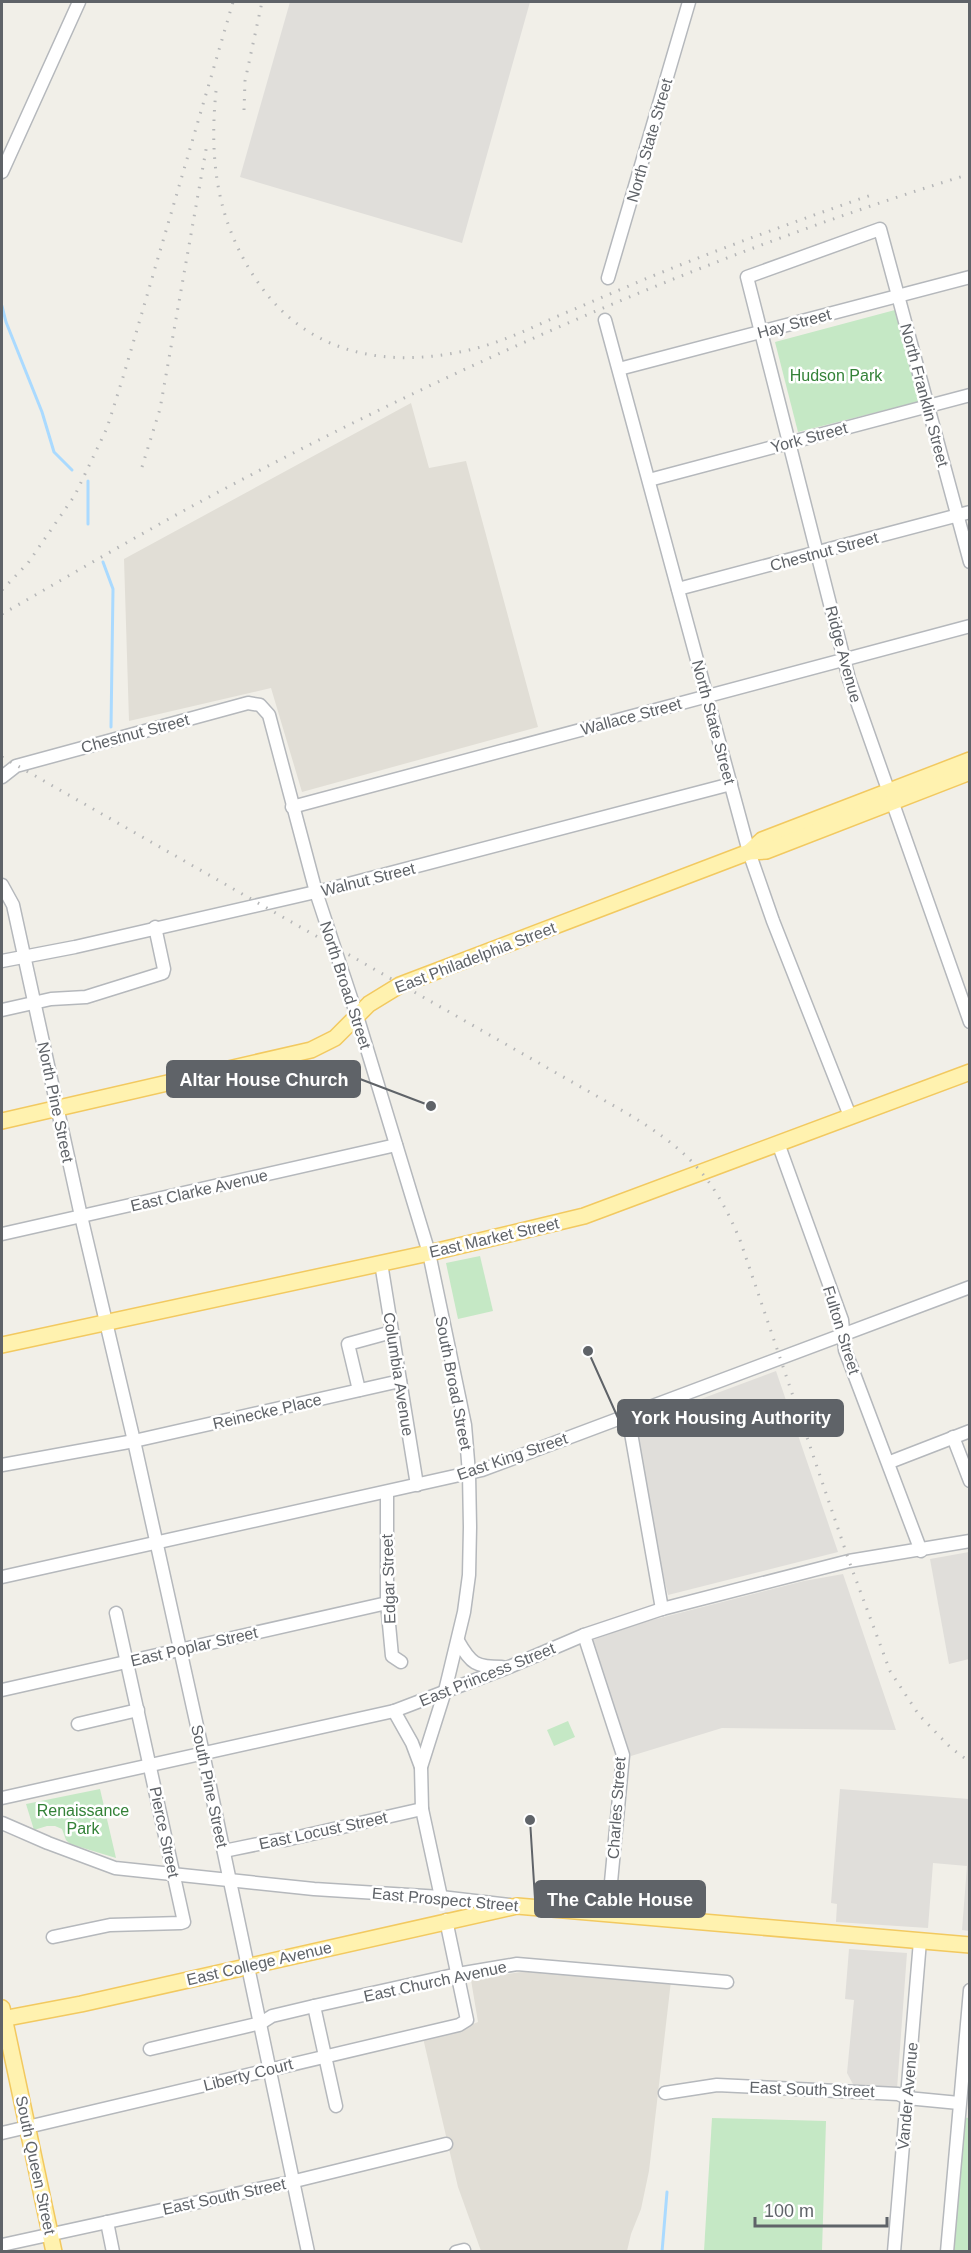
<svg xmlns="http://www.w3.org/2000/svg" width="971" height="2253" viewBox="0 0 971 2253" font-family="Arial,sans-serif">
<rect width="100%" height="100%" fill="#f1efe8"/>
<!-- industrial -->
<g fill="#e0deda">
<polygon points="290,2 530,2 462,243 240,177"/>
<polygon points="776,1371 838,1552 668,1595 657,1550 634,1424"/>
<polygon points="969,1552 969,1659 949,1664 930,1559"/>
<polygon points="843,1574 896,1730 722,1728 631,1756 591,1641 629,1626 804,1581"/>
<polygon points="840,1789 969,1799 969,1931 962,1930 967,1866 933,1863 928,1928 836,1922 837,1904 831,1903"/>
<polygon points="849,1949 907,1953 897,2089 854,2086 847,2073 854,2000 845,1999"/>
</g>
<!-- education -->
<g fill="#e1ded6">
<polygon points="411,403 429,468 466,461 538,727 302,792 271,688 129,721 124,559"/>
<polygon points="527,1971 671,1981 649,2171 641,2209 631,2234 627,2251 481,2251 458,2187 423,2038 459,2030 478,2022 471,1980"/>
</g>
<!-- green -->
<g fill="#c5e8c5">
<polygon points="895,310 921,399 917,402 798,432 775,342"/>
<polygon points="480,1256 493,1311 458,1319 446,1263"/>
<polygon points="568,1721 575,1737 554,1746 547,1730"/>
<polygon points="100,1789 116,1858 70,1844 66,1840 62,1829 55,1826 47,1826 34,1830 26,1804"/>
<polygon points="960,2117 969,2118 969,2251 950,2252"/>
<polygon points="712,2118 826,2121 822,2251 704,2251"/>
</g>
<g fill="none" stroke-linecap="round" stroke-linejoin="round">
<!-- stream -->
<g stroke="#aadaff" stroke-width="3">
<polyline points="2,306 6,322 42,412 54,452 72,470"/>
<polyline points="88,524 88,481"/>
<polyline points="103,562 113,589 111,727"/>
<polyline points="662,2252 667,2192"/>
</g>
<defs>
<g id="minor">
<polyline points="2,172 79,2"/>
<polyline points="608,278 689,2"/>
<polyline points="605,320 749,852 773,921 850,1116"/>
<polyline points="619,369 970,277"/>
<polyline points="649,480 970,395"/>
<polyline points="970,562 880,229 747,277 849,679 970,1022"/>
<polyline points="678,589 970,512"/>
<polyline points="2,777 16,766 248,703 260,705 269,715 316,892 357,1016 429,1253 465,1425 469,1473 470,1527 469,1575 464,1612 445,1691 421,1767 422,1809 441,1897"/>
<polyline points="292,807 970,626"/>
<polyline points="2,885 13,905 81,1216 134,1441 203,1753 308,2252"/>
<polyline points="2,961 75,947 333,888 731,784"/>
<polyline points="2,1010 51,999 86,997 163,973 164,969 155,927"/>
<polyline points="778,1143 842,1320 845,1350 921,1551"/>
<polyline points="2,1234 396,1145"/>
<polyline points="381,1263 417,1485"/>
<polyline points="359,1390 348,1344 392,1332"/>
<polyline points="628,1416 662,1609"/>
<polyline points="953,1437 970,1481"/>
<polyline points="890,1462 970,1431"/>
<polyline points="2,1465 134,1441 400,1381"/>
<polyline points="387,1492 387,1603 392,1656 401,1662"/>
<polyline points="2,1577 482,1470 970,1287"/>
<polyline points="584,1635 623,1755 608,1914"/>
<path d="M458,1641C471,1664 476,1667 502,1667"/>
<polyline points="2,1690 387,1603"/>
<polyline points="394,1711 412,1743 421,1767"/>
<polyline points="78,1724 138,1710"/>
<polyline points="2,1798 394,1711 509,1667 584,1635 662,1609 849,1561 970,1541"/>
<polyline points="2,1823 48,1843 115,1868 314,1889 441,1897 510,1905"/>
<polyline points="224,1851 278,1840 285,1840 422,1809"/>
<polyline points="53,1937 110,1925 181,1923 184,1922 116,1613"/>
<polyline points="314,2006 336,2106"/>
<polyline points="150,2049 261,2023 272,2016 314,2006 458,1974 517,1964 727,1982"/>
<polyline points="665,2093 717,2085 898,2094 907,2098 959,2103"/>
<polyline points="2,2133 459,2025 467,2020 446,1920"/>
<polyline points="107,2222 113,2252"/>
<polyline points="2,2245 295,2181 446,2144"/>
<polyline points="456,2252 464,2250"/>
<polyline points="894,2252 920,1941"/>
<polyline points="947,2252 970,1990"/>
</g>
<g id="major">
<polyline points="749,852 762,840 970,760"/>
<polyline points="2,1121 311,1050 335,1038 369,1004 400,985 749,852 766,851 970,772"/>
<polyline points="2,1345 429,1253 584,1216 970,1072"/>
<polyline points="2,2008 54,2252"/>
<polyline points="2,2019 81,2004 517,1906 970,1945"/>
</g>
</defs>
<!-- minor casing -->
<use href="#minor" stroke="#b5b8bc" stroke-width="15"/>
<!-- major casing -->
<use href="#major" stroke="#f2c960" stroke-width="18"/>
<!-- minor -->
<use href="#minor" stroke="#fff" stroke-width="12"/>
<!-- major -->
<use href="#major" stroke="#fff2af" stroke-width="15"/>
<!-- rail -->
<g stroke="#b6b7b8" stroke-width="3" stroke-dasharray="1.5 8" stroke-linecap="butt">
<path d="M216,91C209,161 217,222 257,281C307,355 387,369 469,350C500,343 529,329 558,316C589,303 619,290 650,277C724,247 799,220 874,194"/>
<polyline points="244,110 245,81 262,2"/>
<polyline points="142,467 160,409 207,144"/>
<polyline points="2,590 28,563 75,495 107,428 124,374 233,2"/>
<path d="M2,614C76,572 150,528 226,488C464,362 712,253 970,174"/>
<path d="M2,757L623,1111C684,1147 712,1173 740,1240L849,1561L890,1671L919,1715L951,1748L970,1762"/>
</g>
</g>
<g text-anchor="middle" stroke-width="5" stroke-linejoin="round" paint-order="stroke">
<!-- street labels -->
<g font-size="16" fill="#5f6368" stroke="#fff">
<text transform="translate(649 140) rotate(-74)" y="6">North State Street</text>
<text transform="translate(794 323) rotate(-15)" y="6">Hay Street</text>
<text transform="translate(925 395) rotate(75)" y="6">North Franklin Street</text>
<text transform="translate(809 437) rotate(-15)" y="6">York Street</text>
<text transform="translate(824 551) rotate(-15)" y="6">Chestnut Street</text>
<text transform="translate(844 654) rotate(75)" y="6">Ridge Avenue</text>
<text transform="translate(631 716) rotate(-15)" y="6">Wallace Street</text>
<text transform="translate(714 722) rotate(75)" y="6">North State Street</text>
<text transform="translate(135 733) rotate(-15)" y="6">Chestnut Street</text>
<text transform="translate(368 879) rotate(-14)" y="6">Walnut Street</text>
<text transform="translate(475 957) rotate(-21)" y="6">East Philadelphia Street</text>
<text transform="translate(346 985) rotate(72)" y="6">North Broad Street</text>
<text transform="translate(56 1102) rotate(78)" y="6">North Pine Street</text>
<text transform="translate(199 1190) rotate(-13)" y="6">East Clarke Avenue</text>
<text transform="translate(494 1237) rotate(-13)" y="6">East Market Street</text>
<text transform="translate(842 1330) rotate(73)" y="6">Fulton Street</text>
<text transform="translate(399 1374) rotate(81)" y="6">Columbia Avenue</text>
<text transform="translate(454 1383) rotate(79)" y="6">South Broad Street</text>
<text transform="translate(267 1411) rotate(-13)" y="6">Reinecke Place</text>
<text transform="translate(512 1456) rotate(-19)" y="6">East King Street</text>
<text transform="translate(388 1579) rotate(-92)" y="6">Edgar Street</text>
<text transform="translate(194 1646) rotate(-13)" y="6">East Poplar Street</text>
<text transform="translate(487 1674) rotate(-22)" y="6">East Princess Street</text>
<text transform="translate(210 1786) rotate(78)" y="6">South Pine Street</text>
<text transform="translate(616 1808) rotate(-86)" y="6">Charles Street</text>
<text transform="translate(323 1830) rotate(-12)" y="6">East Locust Street</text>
<text transform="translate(165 1832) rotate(78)" y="6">Pierce Street</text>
<text transform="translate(445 1899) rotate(5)" y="6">East Prospect Street</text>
<text transform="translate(259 1963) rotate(-13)" y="6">East College Avenue</text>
<text transform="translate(435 1981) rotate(-12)" y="6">East Church Avenue</text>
<text transform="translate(248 2074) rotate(-14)" y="6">Liberty Court</text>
<text transform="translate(812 2089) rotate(2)" y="6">East South Street</text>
<text transform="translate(907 2096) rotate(-85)" y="6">Vander Avenue</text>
<text transform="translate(36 2165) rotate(78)" y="6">South Queen Street</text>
<text transform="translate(224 2196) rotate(-12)" y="6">East South Street</text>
</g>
<!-- park labels -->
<g font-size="16" fill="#348238" stroke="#fff">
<text x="836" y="381">Hudson Park</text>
<text x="83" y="1816">Renaissance<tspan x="83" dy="18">Park</tspan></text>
</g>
</g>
<!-- callouts -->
<path fill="none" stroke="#5f6368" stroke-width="2" d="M431 1106L360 1079M588 1351L618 1418M530 1820L535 1899"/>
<g fill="#5f6368" stroke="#fff" stroke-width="2">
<circle cx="431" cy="1106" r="6"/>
<circle cx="588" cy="1351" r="6"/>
<circle cx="530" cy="1820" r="6"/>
</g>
<g fill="#5f6368" stroke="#5f6368" stroke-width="2">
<rect x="167" y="1061" width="193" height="36" rx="6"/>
<rect x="618" y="1400" width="225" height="36" rx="6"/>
<rect x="535" y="1881" width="170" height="36" rx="6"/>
</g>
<g font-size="18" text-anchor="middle" font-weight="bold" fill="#fff">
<text x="264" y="1086">Altar House Church</text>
<text x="731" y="1424">York Housing Authority</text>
<text x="620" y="1906">The Cable House</text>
</g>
<!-- border -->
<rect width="971" height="2253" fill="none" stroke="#5f6368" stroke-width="6"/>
<!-- scale -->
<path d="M755 2217v9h132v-9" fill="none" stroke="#5f6368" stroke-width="3"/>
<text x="764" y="2217" font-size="18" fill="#5f6368" stroke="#ffffff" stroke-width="4.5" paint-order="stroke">100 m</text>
</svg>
